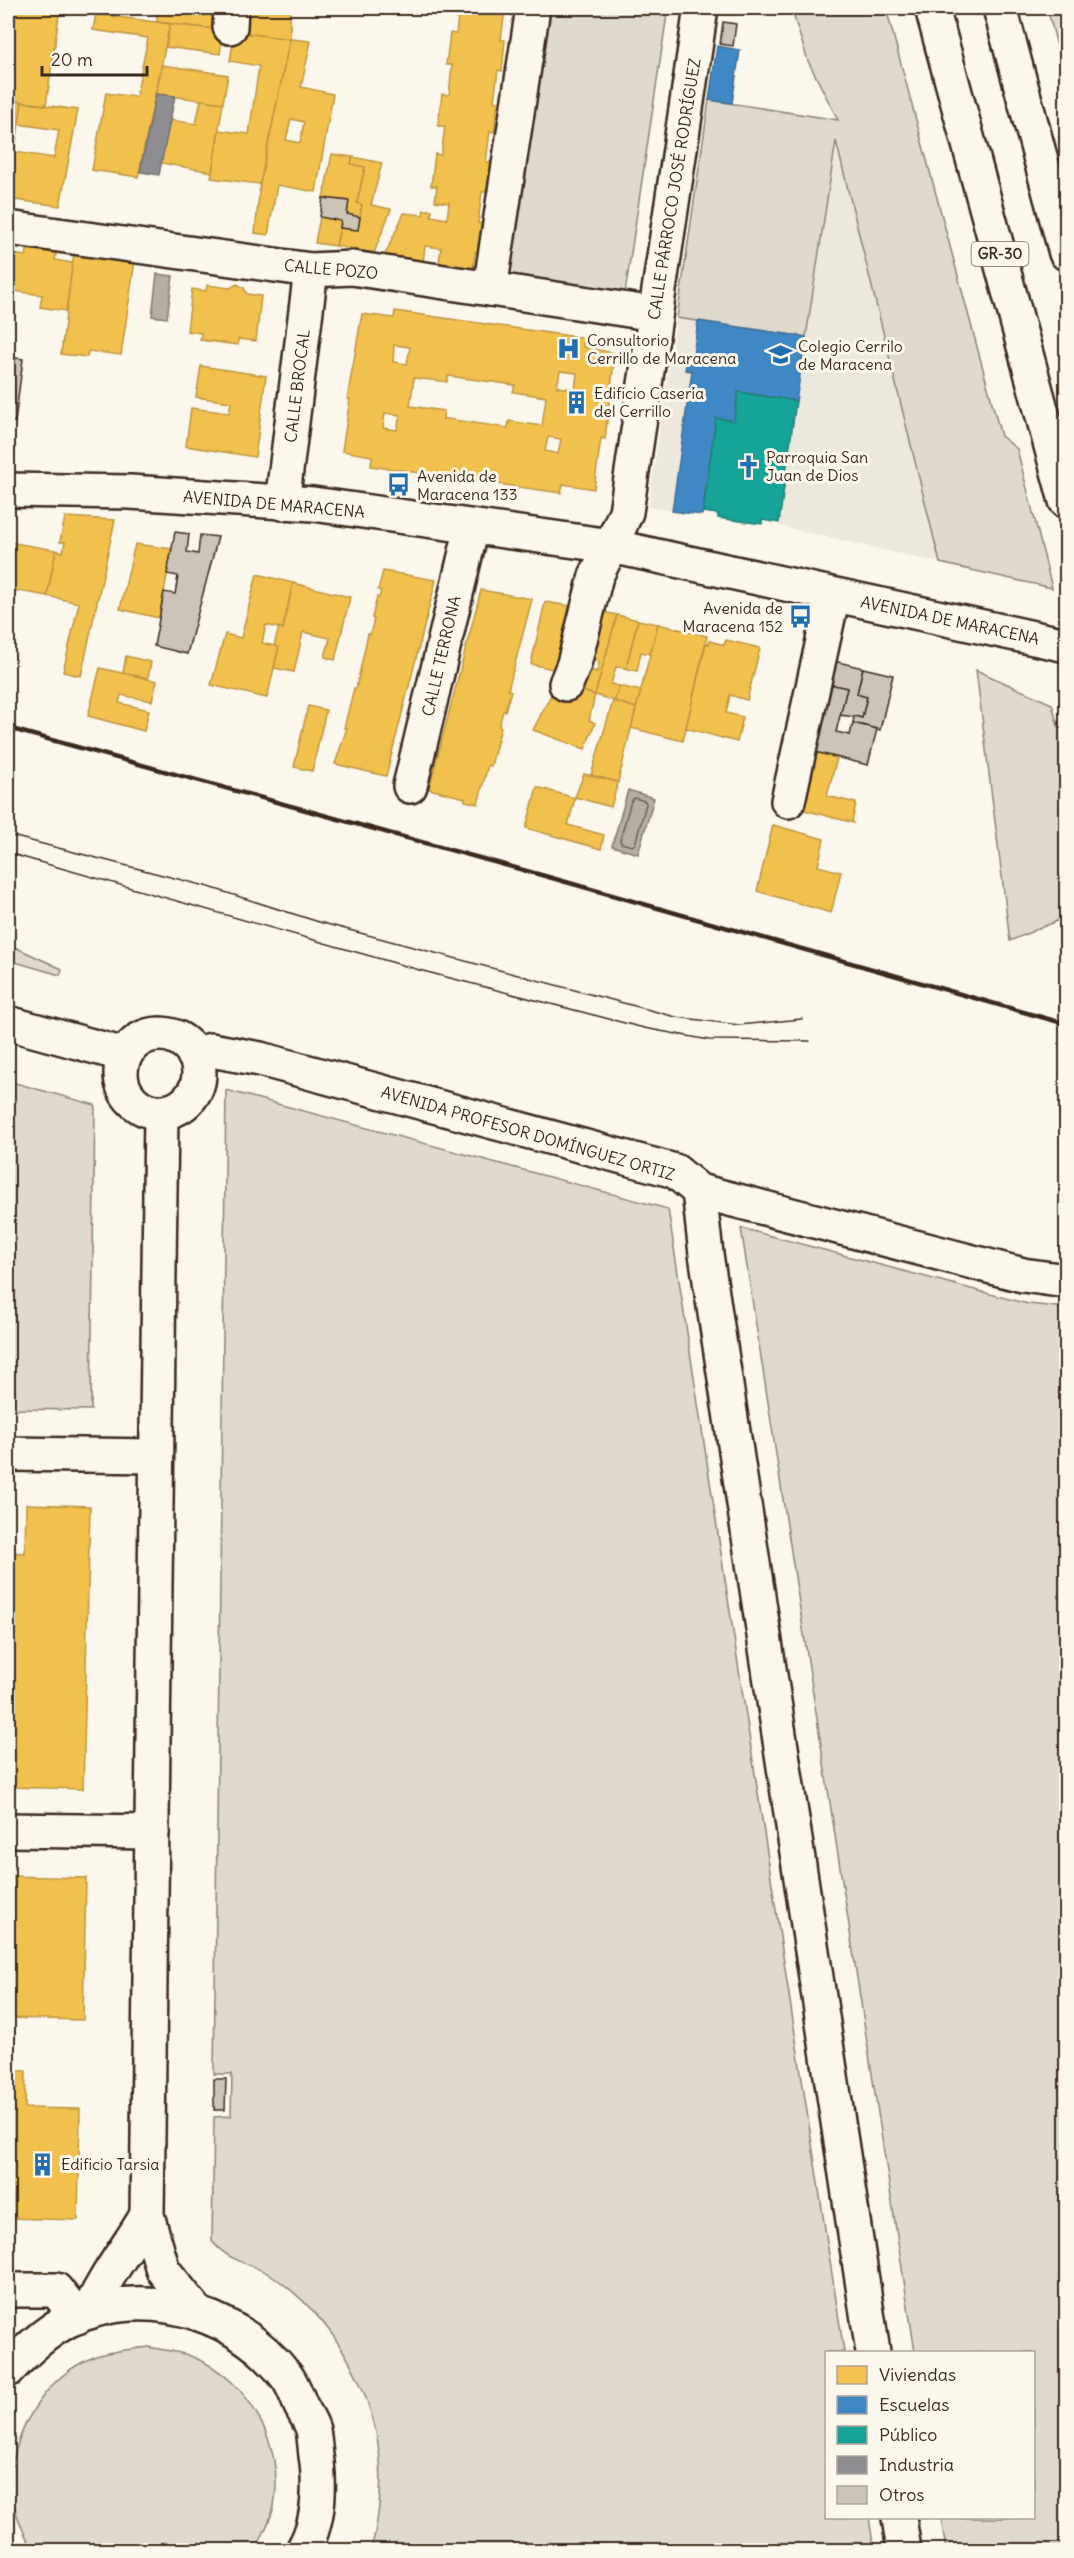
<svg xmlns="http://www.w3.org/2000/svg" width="1074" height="2558" viewBox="0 0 1074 2558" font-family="Delius,sans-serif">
<rect width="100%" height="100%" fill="#fbf7ec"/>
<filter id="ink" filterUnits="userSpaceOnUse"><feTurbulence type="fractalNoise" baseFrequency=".0167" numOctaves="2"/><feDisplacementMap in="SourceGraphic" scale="12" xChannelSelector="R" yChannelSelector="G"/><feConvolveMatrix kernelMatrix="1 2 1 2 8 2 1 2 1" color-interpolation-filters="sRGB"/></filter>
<g filter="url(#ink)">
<!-- built -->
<polygon fill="#ede8dd" points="709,100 838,120 835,139 940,563 780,526 796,401 738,393 716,418 702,515 648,507"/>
<!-- green -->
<g fill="#dfd9ce" stroke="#8d8276" stroke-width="1.5">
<polygon points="542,8 668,8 625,293 501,274"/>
<polygon points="791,8 886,8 1001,436 1017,449 1052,588 940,563 836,141 806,337 677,318 709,100 838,120 808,61"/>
<polygon points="1047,8 1066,8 1066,79"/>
<polygon points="976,670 1052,704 1058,726 1066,732 1066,917 1010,941"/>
<polygon points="8,944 62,969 60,975 8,960"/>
<polygon points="8,1081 95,1105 91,1410 8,1409"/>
<path d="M226,1090L668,1209L844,2352H826V2518H869L874,2550H370C376,2536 377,2522 379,2506C390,2419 346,2328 274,2277C253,2263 229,2263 212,2241L214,2117L231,2116L232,2074H214Z"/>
<polygon points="741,1228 1028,1304 1066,1308 1066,2550 946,2550 941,2518 1034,2518 1034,2352 915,2352"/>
<path d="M148,2347C162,2350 180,2351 193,2357C250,2380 285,2446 274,2506C271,2520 262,2535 257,2549L255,2550H33C21,2529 11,2506 11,2481C13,2426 52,2366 107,2353C120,2350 135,2349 148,2347Z"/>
</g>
<!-- water -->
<g fill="#b6aea2" stroke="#85796d" stroke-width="1.5">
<polygon points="157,274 173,276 167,318 152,316"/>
<polygon points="628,790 654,798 638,854 612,846"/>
</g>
<!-- homes -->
<g fill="#f2c14e" stroke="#bb9440" stroke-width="1.5" fill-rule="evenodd">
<polygon points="8,8 60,8 46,105 8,100"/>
<polygon points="157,8 214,8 213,29 157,22"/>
<polygon points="235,8 290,8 290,39 235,32"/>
<polygon points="459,8 510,8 509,10 505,10 501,40 505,40 502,71 498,70 494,101 498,102 494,132 490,131 486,162 491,162 487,192 482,192 478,223 485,224 481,254 475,252 473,268 439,263 441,248 425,246 423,263 384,257 404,213 423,215 424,210 432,210 431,216 447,219 449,203 435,201 437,186 431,186 435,154 441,155 445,126 438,126 442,94 449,95 452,65 446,65 450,33 456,34"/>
<polygon points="96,14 170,24 138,177 92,170 106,93 136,97 148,38 93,30"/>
<polygon points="170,24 223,30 220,54 166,47"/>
<polygon points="235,32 290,39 260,184 211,178 219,130 249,134 259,66 230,61"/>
<path d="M290,39L311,41L301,87L333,94L316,192L277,185L268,235L255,233L260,184ZM291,119L304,122L300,143L286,140Z"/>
<polygon points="162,65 228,75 223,103 156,94"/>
<polygon points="8,100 22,102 8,199"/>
<polygon points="201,100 223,103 212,172 161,163 170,120 196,124"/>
<polygon points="22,102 78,110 60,206 8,199 15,152 54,158 59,130 19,124"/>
<polygon points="332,154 353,157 351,164 365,167 357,203 362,205 360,217 347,214 349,201 323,198"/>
<polygon points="353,157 382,163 371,205 391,209 374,253 336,246 340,228 358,230 362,205 357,203 365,167 351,164"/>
<polygon points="320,217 341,221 336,246 315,243"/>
<polygon points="8,241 15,243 8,292"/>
<polygon points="28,245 57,249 55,260 73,263 66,311 40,307 42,295 8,290 13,254 26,256"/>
<polygon points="74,252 135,261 121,355 88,351 87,357 61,354"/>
<polygon points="237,284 244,288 247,294 261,296 256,341 238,339 238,345 200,340 201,333 187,331 192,289 206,291 207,285 230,288"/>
<path d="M395,311L584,338L583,347L615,353L605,439L601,438L594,489L563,484L561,493L371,466L372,456L342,451L350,399H347L362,314L394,318ZM394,345L410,347L407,364L393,362ZM560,371L577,373L575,389L557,387ZM448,376L515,385L513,392L546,397L542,426L509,421L508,428L447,419H443L444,411L410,406L414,378L447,382ZM385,413L400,415L397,430L383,428ZM548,437L561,439L558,454L545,451Z"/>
<polygon points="201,366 266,376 255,457 186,446 191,408 229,413 231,402 196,397"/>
<polygon points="65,517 115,520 81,676 63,672 79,603 47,596 56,550 63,552 65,542 60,542"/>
<polygon points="8,542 56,550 47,596 8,589"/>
<polygon points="135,544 172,549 159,618 120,609"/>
<polygon points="383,571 436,580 386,776 335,764 347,728 344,728 354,688 356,689 368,634 370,635 374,619 372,618 377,597 379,598 381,591 378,590"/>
<polygon points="257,574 293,583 283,629 266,625 262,643 279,647 267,698 211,685 225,634 241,638"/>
<polygon points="293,583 350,597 335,660 325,657 330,638 303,632 294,672 274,668 279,647 274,646 279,627 283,629"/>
<polygon points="481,590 532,599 508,690 511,691 505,711 503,711 499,726 501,727 491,766 488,765 478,804 465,801 465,798 429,789"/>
<polygon points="545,602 571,606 557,670 531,664"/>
<polygon points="599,611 617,615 595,695 573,688 584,668 597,672 599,662 586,659"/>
<polygon points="617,615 638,620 626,668 616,667 611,684 619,686 615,701 595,695"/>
<polygon points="638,620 658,624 650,654 641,652 637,671 624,668 626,668"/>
<polygon points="658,624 707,636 683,741 631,728"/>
<polygon points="726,640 760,648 747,700 730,695 726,713 743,717 737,742 686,728 706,643 709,644 710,641 724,645"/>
<polygon points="126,656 151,662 148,678 123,673"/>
<polygon points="100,668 157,681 152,701 121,695 119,703 149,710 144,731 88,716"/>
<polygon points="557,683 595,695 589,720 595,723 585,749 533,730"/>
<polygon points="619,686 641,691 636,708 615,701"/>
<polygon points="613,701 636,708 618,782 591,775"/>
<polygon points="308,706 326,710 312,771 294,767"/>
<polygon points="807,750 837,758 827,796 856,803 852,822 854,823 793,807"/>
<polygon points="584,774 618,782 611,807 575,797"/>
<polygon points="537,787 575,798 568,825 604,835 601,849 526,828"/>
<polygon points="773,825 824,839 818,866 841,872 831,913 757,891"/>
<polygon points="26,1504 90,1506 83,1789 8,1787 8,1552 25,1553"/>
<polygon points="8,1876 86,1878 83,2020 8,2018"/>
<polygon points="8,2061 12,2062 12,2071 26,2071 25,2108 80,2109 78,2220 8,2218"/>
</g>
<!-- schools -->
<g fill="#3f88c5" stroke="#3e6c93" stroke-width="1.5">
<polygon points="717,46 740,50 732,103 709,100"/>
<polygon points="698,321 806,337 796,401 738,392 734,421 716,418 702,515 672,511 692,371 685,370 688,353 693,355"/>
</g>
<!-- public -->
<polygon fill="#17a398" stroke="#227f73" stroke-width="1.5" points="738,392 796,401 779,523 762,520 762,524 718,518 718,514 703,512 716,418 734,421"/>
<!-- industry -->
<polygon fill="#8d8d92" stroke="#746f6f" stroke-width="1.5" points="156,94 175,96 159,175 140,172"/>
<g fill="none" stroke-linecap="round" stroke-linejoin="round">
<!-- shore -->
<polygon stroke="#6c5f53" stroke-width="1.5" points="634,798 645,801 646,804 635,844 632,846 621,843 620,840 631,801"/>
</g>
<!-- building -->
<g fill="#ccc4b9" stroke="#3b2a1e" stroke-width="1.5">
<polygon points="723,22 736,24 733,46 720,44"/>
<polygon points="323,198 349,201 347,214 360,217 358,230 340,228 341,221 320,217"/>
<polygon points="8,357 23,359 15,422 8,421"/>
<polygon points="175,532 189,534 187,552 198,554 200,535 218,537 187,654 154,646 164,592 175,594 178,576 167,574"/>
<polygon points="830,660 863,668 857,694 867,697 862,718 840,715 847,688 825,683"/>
<polygon points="863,668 893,675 880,730 853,723 854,716 862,718 867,697 857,694"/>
<polygon points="825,683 847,688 836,732 850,735 853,723 877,729 868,765 807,750"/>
<polygon points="214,2079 226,2079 225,2110 214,2110"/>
</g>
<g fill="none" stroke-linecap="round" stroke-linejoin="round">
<defs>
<g id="minor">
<polyline points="230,27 231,8"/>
<polyline points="8,228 311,270 352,268 655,314"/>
<polyline points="490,289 533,8"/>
<polyline points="282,503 311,270"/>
<polyline points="566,684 574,664 596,576 611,546"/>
<polyline points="410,786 472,527"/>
<polyline points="788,801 833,595"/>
<polyline points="8,1023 125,1055"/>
<circle cx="160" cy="1073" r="39"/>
<polyline points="194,1055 211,1050 260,1059 675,1171 699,1191 1023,1275 1066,1281"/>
<polyline points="161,1112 147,2215 163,2270 197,2312"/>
<polyline points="699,1191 706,1254 873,2352"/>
<polyline points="8,1454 156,1456"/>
<polyline points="8,1830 152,1832"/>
<polyline points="8,2290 56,2290 77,2317"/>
<path d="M89,2312C104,2277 128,2248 147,2215"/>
<path d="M8,2370C30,2346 56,2322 88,2312C161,2289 241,2317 287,2377C293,2385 297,2397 301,2406C305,2414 311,2422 313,2430C315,2440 315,2452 317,2462C320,2491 318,2525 303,2550"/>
<polyline points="899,2518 904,2550"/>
</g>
<g id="major">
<polyline points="8,490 130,492 313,504 611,546 1066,645"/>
<polyline points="611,546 626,512 701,8"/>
</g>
<g id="highway">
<polyline points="932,8 1066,501"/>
<polyline points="1000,8 1066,253"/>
</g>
</defs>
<!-- minor casing -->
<use href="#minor" stroke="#3b2a1e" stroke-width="38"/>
<!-- major casing -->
<use href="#major" stroke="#3b2a1e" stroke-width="38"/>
<!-- highway casing -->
<use href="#highway" stroke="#3b2a1e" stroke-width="38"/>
<!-- minor -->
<use href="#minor" stroke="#fbf7ec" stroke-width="33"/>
<!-- major -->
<use href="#major" stroke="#fbf7ec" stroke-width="33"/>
<!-- highway -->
<use href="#highway" stroke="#fbf7ec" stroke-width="33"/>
<!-- tram -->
<g stroke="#3b2a1e" stroke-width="1.5">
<polyline points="8,835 209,887 319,922 676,1017 739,1025 802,1019"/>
<polyline points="8,853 423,971 644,1028 709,1040 810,1041"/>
</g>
<!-- rail -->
<polyline stroke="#3b2a1e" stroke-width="4.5" points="8,728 552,878 1066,1024"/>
</g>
</g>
<!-- icons -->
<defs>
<symbol id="hospital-bare" viewBox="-9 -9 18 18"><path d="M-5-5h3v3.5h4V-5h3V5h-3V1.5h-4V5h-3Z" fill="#1f6fb2" stroke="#fbf7ec" stroke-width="2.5" paint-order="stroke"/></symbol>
<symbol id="school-bare" viewBox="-9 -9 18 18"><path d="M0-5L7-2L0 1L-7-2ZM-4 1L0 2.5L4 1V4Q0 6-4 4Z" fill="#1f6fb2" stroke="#fbf7ec" stroke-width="2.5" paint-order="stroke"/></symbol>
<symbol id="building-bare" viewBox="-9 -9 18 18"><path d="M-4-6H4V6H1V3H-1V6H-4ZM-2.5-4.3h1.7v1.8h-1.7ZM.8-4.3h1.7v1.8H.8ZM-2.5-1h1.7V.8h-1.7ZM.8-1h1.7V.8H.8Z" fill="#1f6fb2" stroke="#fbf7ec" stroke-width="2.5" paint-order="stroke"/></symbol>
<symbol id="church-bare" viewBox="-9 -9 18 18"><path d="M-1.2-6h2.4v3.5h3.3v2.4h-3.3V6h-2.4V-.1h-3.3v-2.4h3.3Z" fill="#1f6fb2" stroke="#fbf7ec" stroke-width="2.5" paint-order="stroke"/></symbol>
<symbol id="bus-bare" viewBox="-9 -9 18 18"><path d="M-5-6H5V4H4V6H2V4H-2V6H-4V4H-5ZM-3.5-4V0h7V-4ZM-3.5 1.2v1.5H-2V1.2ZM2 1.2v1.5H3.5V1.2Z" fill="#1f6fb2" stroke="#fbf7ec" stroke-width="2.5" paint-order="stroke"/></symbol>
</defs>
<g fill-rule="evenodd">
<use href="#hospital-bare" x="552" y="332" width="33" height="33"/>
<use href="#school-bare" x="764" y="338" width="33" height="33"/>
<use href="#building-bare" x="560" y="386" width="33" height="33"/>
<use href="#church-bare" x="732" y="450" width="33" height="33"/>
<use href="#bus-bare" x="382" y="468" width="33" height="33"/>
<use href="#bus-bare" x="784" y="600" width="33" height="33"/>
<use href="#building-bare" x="26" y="2148" width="33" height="33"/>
</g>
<g text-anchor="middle" stroke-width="6" stroke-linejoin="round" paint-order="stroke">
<!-- shield labels -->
<rect fill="#fbf7ec" stroke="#75685c" stroke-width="1.5" x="971.5" y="242" width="57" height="24" rx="4.5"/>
<g font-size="15" font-weight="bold" fill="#3b2a1e">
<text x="1000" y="259">GR-30</text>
</g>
<!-- street labels -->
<g font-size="16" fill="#3b2a1e" stroke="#fbf7ec">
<text transform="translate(674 189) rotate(-81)" y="6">CALLE PÁRROCO JOSÉ RODRÍGUEZ</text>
<text transform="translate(331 269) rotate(5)" y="6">CALLE POZO</text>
<text transform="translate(297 386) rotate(-83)" y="6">CALLE BROCAL</text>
<text transform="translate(274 504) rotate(5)" y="6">AVENIDA DE MARACENA</text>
<text transform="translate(950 620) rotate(12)" y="6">AVENIDA DE MARACENA</text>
<text transform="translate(441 656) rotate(-77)" y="6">CALLE TERRONA</text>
<text transform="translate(528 1133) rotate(16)" y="6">AVENIDA PROFESOR DOMÍNGUEZ ORTIZ</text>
</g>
<!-- poi labels -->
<g font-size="16" fill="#3b2a1e" stroke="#fbf7ec" text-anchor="start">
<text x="587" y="346">Consultorio<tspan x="587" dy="18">Cerrillo de Maracena</tspan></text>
<text x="798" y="352">Colegio Cerrilo<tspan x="798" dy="18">de Maracena</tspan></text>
<text x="594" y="399">Edificio Casería<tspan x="594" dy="18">del Cerrillo</tspan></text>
<text x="766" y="463">Parroquia San<tspan x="766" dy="18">Juan de Dios</tspan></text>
<text x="417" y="482">Avenida de<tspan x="417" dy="18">Maracena 133</tspan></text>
<text x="783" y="614" text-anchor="end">Avenida de<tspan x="783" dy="18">Maracena 152</tspan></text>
<text x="61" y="2170">Edificio Tarsia</text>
</g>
</g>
<!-- margin -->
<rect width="1074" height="2558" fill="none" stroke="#fbf7ec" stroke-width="30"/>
<rect x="15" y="15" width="1044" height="2528" fill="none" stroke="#3b2a1e" stroke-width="2" filter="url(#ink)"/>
<!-- legend -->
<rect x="825" y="2351" width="210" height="168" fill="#fbf7ec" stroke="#aea59a" stroke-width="1.5"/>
<rect x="837" y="2366" width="30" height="18" fill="#f2c14e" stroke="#aea59a" stroke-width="1.5"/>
<text x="879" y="2381" font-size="18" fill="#3b2a1e">Viviendas</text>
<rect x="837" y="2396" width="30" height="18" fill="#3f88c5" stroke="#aea59a" stroke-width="1.5"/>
<text x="879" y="2411" font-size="18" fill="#3b2a1e">Escuelas</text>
<rect x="837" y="2426" width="30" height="18" fill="#17a398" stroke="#aea59a" stroke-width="1.5"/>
<text x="879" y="2441" font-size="18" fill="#3b2a1e">Público</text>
<rect x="837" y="2456" width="30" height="18" fill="#8d8d92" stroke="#aea59a" stroke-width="1.5"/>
<text x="879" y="2471" font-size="18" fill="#3b2a1e">Industria</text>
<rect x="837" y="2486" width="30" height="18" fill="#ccc4b9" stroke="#aea59a" stroke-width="1.5"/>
<text x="879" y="2501" font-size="18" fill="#3b2a1e">Otros</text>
<!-- scale -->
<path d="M42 66v9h105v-9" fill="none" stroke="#3b2a1e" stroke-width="3"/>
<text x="51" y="66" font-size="18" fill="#3b2a1e" stroke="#fbf7ec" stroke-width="4.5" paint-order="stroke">20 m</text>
</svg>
